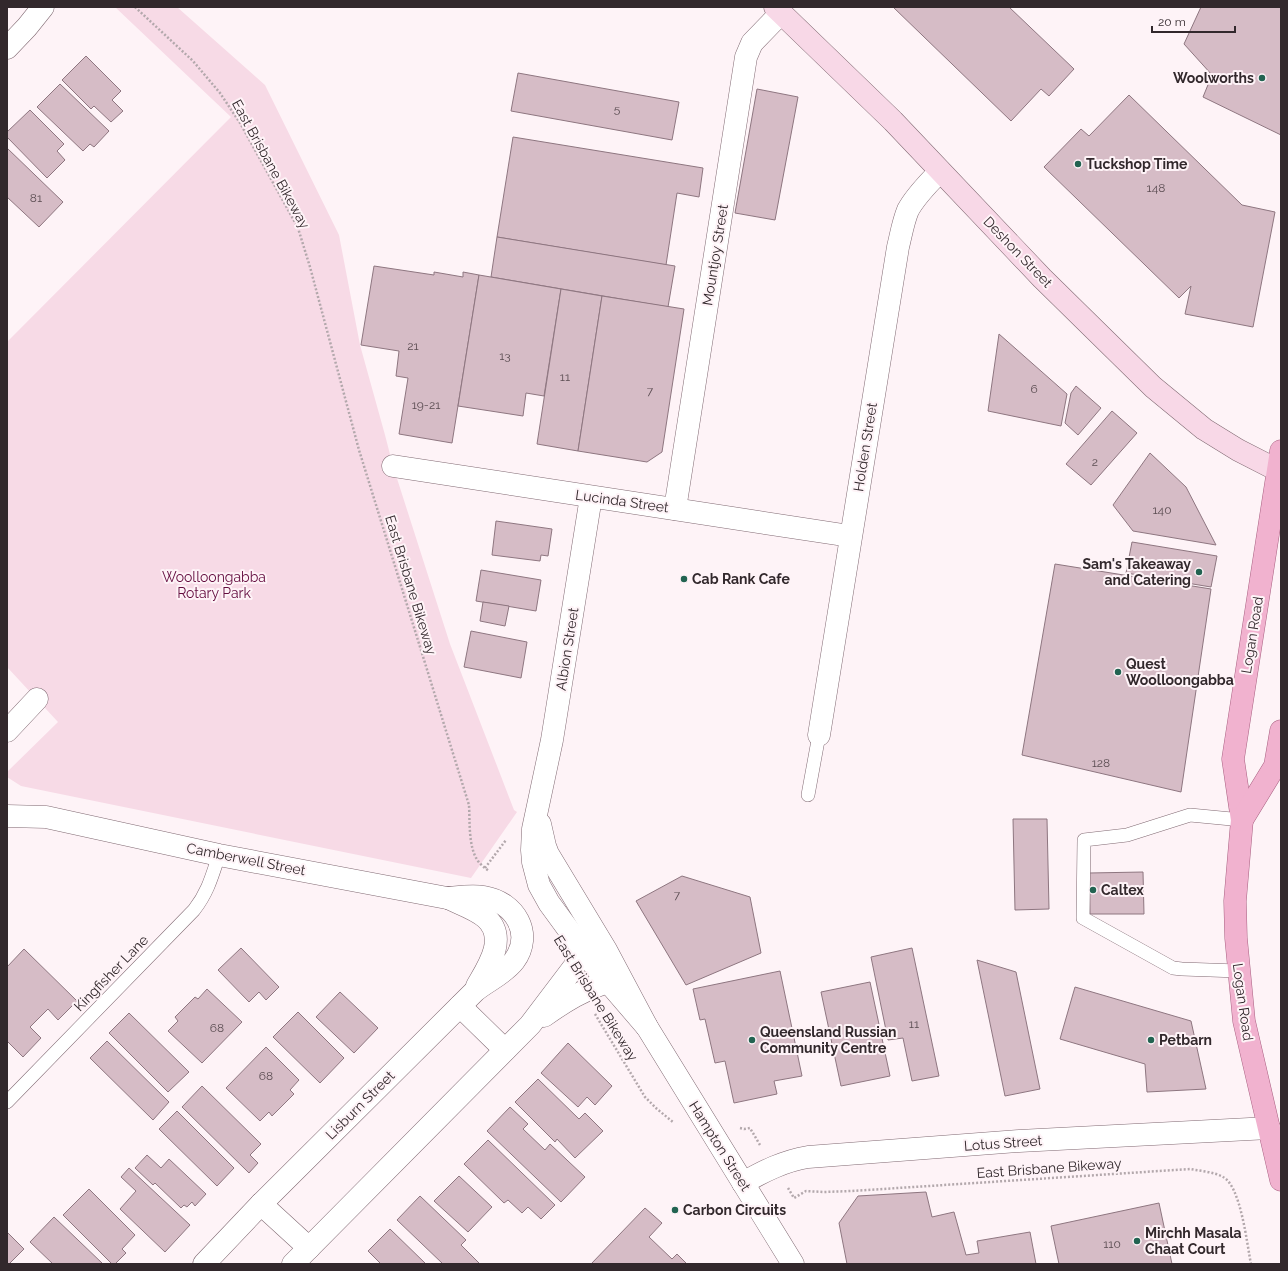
<svg xmlns="http://www.w3.org/2000/svg" width="1288" height="1271" viewBox="0 0 1288 1271" font-family="Raleway,sans-serif">
<rect width="100%" height="100%" fill="#fef3f7"/>
<!-- green -->
<polygon fill="#f7dae6" points="115,7 177,7 265,85 339,235 360,345 385,435 393,466 450,644 514,810 517,812 471,878 21,786 7,777 7,772 58,722 7,667 7,342 231,117"/>
<!-- building -->
<g fill="#d6bcc6" stroke="#8e7680">
<polygon points="893,7 1009,7 1074,69 1049,96 1041,89 1011,121"/>
<polygon points="1201,7 1281,7 1281,135 1203,97 1212,75 1184,44"/>
<polygon points="86,56 121,91 112,100 123,111 111,122 94,106 91,109 62,80"/>
<polygon points="518,73 679,102 672,140 511,111"/>
<polygon points="60,84 109,131 94,147 90,144 83,151 37,107"/>
<polygon points="757,89 798,97 775,220 735,213"/>
<polygon points="1129,95 1242,205 1275,212 1253,327 1185,314 1191,286 1179,298 1044,167 1081,129 1089,136"/>
<polygon points="30,110 64,144 57,151 65,160 47,178 7,137 7,132"/>
<polygon points="513,137 703,168 699,197 677,193 666,265 497,237"/>
<polygon points="7,148 63,202 39,227 7,197"/>
<polygon points="497,237 675,266 668,307 491,277"/>
<polygon points="374,266 434,275 434,272 463,277 463,272 479,275 452,443 399,434 408,378 396,376 399,351 361,345"/>
<polygon points="479,275 561,289 544,396 526,393 523,416 458,406"/>
<polygon points="561,289 602,296 578,451 537,444"/>
<polygon points="602,296 684,309 662,452 647,462 578,451"/>
<polygon points="999,334 1067,394 1061,426 988,411"/>
<polygon points="1076,386 1101,408 1078,435 1065,423 1071,393"/>
<polygon points="1112,411 1137,433 1091,485 1066,464"/>
<polygon points="1150,453 1186,487 1216,545 1133,531 1113,505"/>
<polygon points="496,521 552,529 548,556 541,555 540,561 492,555"/>
<polygon points="1132,542 1217,556 1211,587 1126,573"/>
<polygon points="1055,564 1211,589 1181,792 1022,755"/>
<polygon points="481,570 541,580 536,611 476,601"/>
<polygon points="483,602 509,606 505,626 480,621"/>
<polygon points="471,631 527,642 521,678 464,667"/>
<polygon points="1013,819 1047,819 1049,909 1015,910"/>
<polygon points="1143,872 1144,914 1090,914 1089,873"/>
<polygon points="682,876 750,897 761,953 686,985 636,901"/>
<polygon points="241,948 279,987 266,1000 259,992 249,1002 218,970"/>
<polygon points="912,948 939,1076 912,1081 903,1038 888,1040 871,957"/>
<polygon points="24,949 77,1001 58,1020 48,1009 30,1027 41,1038 23,1057 7,1041 7,967"/>
<polygon points="977,960 1016,972 1040,1089 1005,1096"/>
<polygon points="780,971 802,1076 774,1081 777,1094 734,1103 725,1061 715,1063 705,1019 700,1020 693,989"/>
<polygon points="870,982 890,1076 841,1086 821,992"/>
<polygon points="1075,987 1191,1021 1206,1089 1147,1092 1145,1064 1060,1039"/>
<polygon points="207,989 242,1022 202,1063 168,1031 178,1021 175,1017 195,997 198,999"/>
<polygon points="340,992 378,1028 354,1053 316,1017"/>
<polygon points="298,1012 344,1058 320,1083 273,1037"/>
<polygon points="129,1013 189,1072 168,1092 109,1033"/>
<polygon points="107,1041 169,1102 153,1120 90,1058"/>
<polygon points="568,1043 612,1086 595,1105 587,1097 578,1107 541,1073"/>
<polygon points="266,1047 299,1080 290,1090 294,1094 272,1116 269,1112 260,1121 226,1088"/>
<polygon points="538,1079 579,1119 585,1113 603,1131 575,1158 557,1139 555,1142 515,1102"/>
<polygon points="202,1086 261,1144 250,1155 258,1163 249,1173 182,1107"/>
<polygon points="510,1107 528,1124 523,1129 545,1150 550,1144 585,1177 561,1202 487,1131"/>
<polygon points="177,1111 234,1168 217,1186 159,1129"/>
<polygon points="488,1140 555,1205 541,1219 528,1207 522,1213 508,1200 504,1203 464,1164"/>
<polygon points="147,1155 161,1168 169,1159 206,1194 195,1206 192,1202 187,1207 184,1205 181,1208 155,1183 153,1185 135,1168"/>
<polygon points="129,1168 190,1225 165,1252 120,1209 136,1191 121,1177"/>
<polygon points="459,1176 492,1207 468,1232 434,1201"/>
<polygon points="89,1189 135,1235 122,1249 126,1253 115,1264 112,1264 63,1215"/>
<polygon points="926,1192 932,1217 954,1212 966,1255 979,1253 977,1241 1030,1232 1036,1264 847,1264 839,1223 858,1196"/>
<polygon points="420,1196 466,1240 461,1245 479,1263 478,1264 443,1264 397,1220"/>
<polygon points="1159,1203 1172,1264 1059,1264 1051,1226"/>
<polygon points="645,1208 662,1223 649,1237 672,1259 677,1254 687,1264 591,1264"/>
<polygon points="54,1217 103,1264 53,1264 30,1242"/>
<polygon points="390,1229 426,1264 381,1264 368,1251"/>
<polygon points="7,1232 24,1249 9,1264 7,1264"/>
</g>
<g fill="none" stroke-linecap="round" stroke-linejoin="round">
<defs>
<g id="lane">
<polyline points="808,795 819,735"/>
<polyline points="1238,971 1182,969 1173,968 1083,918 1084,840 1127,835 1190,815 1242,820"/>
<path d="M7,1102L194,910C208,892 212,876 219,855"/>
</g>
<g id="street">
<polyline points="7,48 27,27 43,7"/>
<polyline points="393,466 850,536"/>
<polyline points="591,497 552,740 533,829 532,850 533,862 539,885 549,903 598,970 647,1027"/>
<polyline points="675,509 746,57 752,43 781,13"/>
<polyline points="7,731 37,699"/>
<path d="M819,735L898,247C901,235 903,222 908,210C916,195 929,183 940,171"/>
<path d="M7,816L46,817L219,855L447,898C459,897 472,895 484,897C515,902 534,934 514,961C504,974 487,981 475,991L261,1204L204,1264"/>
<polyline points="540,824 545,846 548,854 606,950 647,1027 793,1264"/>
<path d="M448,898C460,904 476,909 486,918C508,938 488,967 477,986"/>
<polyline points="460,1006 505,1050"/>
<path d="M544,1016C565,1001 583,990 607,982"/>
<path d="M743,1183C764,1171 784,1161 808,1157L1019,1141L1269,1128"/>
<polyline points="261,1204 309,1248"/>
<polyline points="293,1264 530,1025 574,967 579,956 581,948"/>
</g>
<polyline id="secondary" points="775,7 893,121 1042,278 1153,387 1204,429 1238,450 1281,472"/>
<g id="primary">
<polyline points="1281,451 1233,759 1242,820 1235,901 1236,938 1244,1021 1281,1180"/>
<polyline points="1242,820 1275,766 1281,731"/>
</g>
</defs>
<!-- lane casing -->
<use href="#lane" stroke="#816a73" stroke-width="14"/>
<!-- street casing -->
<use href="#street" stroke="#816a73" stroke-width="23"/>
<!-- secondary casing -->
<use href="#secondary" stroke="#816a73" stroke-width="23"/>
<!-- primary casing -->
<use href="#primary" stroke="#a86081" stroke-width="23"/>
<!-- path -->
<g stroke="#b3a8ac" stroke-width="2.5" stroke-dasharray="2 2" stroke-linecap="butt">
<path d="M135,7L193,61L220,93L240,123L298,228L310,267L359,450L469,805C470,821 468,847 478,861C481,865 485,868 489,871"/>
<polyline points="485,868 506,840"/>
<polyline points="595,1014 645,1097 657,1109 673,1122"/>
<polyline points="740,1128 744,1129 750,1128 760,1145"/>
<path d="M788,1188L794,1198L806,1191L823,1192L852,1191L1190,1169C1201,1171 1214,1172 1223,1177C1241,1186 1247,1245 1251,1264"/>
</g>
<!-- lane -->
<use href="#lane" stroke="#fff" stroke-width="13"/>
<!-- street -->
<use href="#street" stroke="#fff" stroke-width="22"/>
<!-- secondary -->
<use href="#secondary" stroke="#f8d8e7" stroke-width="22"/>
<!-- primary -->
<use href="#primary" stroke="#f1b2cf" stroke-width="22"/>
</g>
<!-- markers -->
<g fill="#226351" stroke="#fef3f7" stroke-width="1.5">
<circle cx="1262" cy="78" r="4"/>
<circle cx="1078" cy="164" r="4"/>
<circle cx="1199" cy="572" r="4"/>
<circle cx="684" cy="579" r="4"/>
<circle cx="1118" cy="672" r="4"/>
<circle cx="1093" cy="890" r="4"/>
<circle cx="752" cy="1040" r="4"/>
<circle cx="1151" cy="1040" r="4"/>
<circle cx="675" cy="1210" r="4"/>
<circle cx="1137" cy="1241" r="4"/>
</g>
<g text-anchor="middle" stroke-width="4" stroke-linejoin="round" paint-order="stroke">
<!-- number labels -->
<g font-size="12" fill="#5b4d52">
<text x="617" y="113">5</text>
<text x="1156" y="192">148</text>
<text x="36" y="202">81</text>
<text x="413" y="350">21</text>
<text x="505" y="360">13</text>
<text x="565" y="381">11</text>
<text x="1034" y="393">6</text>
<text x="650" y="395">7</text>
<text x="426" y="409">19-21</text>
<text x="1095" y="466">2</text>
<text x="1162" y="514">140</text>
<text x="1101" y="767">128</text>
<text x="677" y="899">7</text>
<text x="914" y="1028">11</text>
<text x="217" y="1032">68</text>
<text x="266" y="1080">68</text>
<text x="1112" y="1248">110</text>
</g>
<!-- poi labels -->
<g font-size="14" font-weight="bold" fill="#32282c" stroke="#fef3f7" text-anchor="start">
<text x="1254" y="83" text-anchor="end">Woolworths</text>
<text x="1086" y="169">Tuckshop Time</text>
<text x="1191" y="569" text-anchor="end">Sam's Takeaway<tspan x="1191" dy="16">and Catering</tspan></text>
<text x="692" y="584">Cab Rank Cafe</text>
<text x="1126" y="669">Quest<tspan x="1126" dy="16">Woolloongabba</tspan></text>
<text x="1101" y="895">Caltex</text>
<text x="760" y="1037">Queensland Russian<tspan x="760" dy="16">Community Centre</tspan></text>
<text x="1159" y="1045">Petbarn</text>
<text x="683" y="1215">Carbon Circuits</text>
<text x="1145" y="1238">Mirchh Masala<tspan x="1145" dy="16">Chaat Court</tspan></text>
</g>
<!-- street labels -->
<g font-size="14" fill="#32282c" stroke="#fef3f7">
<text transform="translate(271 164) rotate(61)" y="5">East Brisbane Bikeway</text>
<text transform="translate(1018 252) rotate(46)" y="5">Deshon Street</text>
<text transform="translate(715 255) rotate(-81)" y="5">Mountjoy Street</text>
<text transform="translate(865 447) rotate(-81)" y="5">Holden Street</text>
<text transform="translate(622 501) rotate(8)" y="5">Lucinda Street</text>
<text transform="translate(411 585) rotate(73)" y="5">East Brisbane Bikeway</text>
<text transform="translate(1252 635) rotate(-81)" y="5">Logan Road</text>
<text transform="translate(567 649) rotate(-81)" y="5">Albion Street</text>
<text transform="translate(246 859) rotate(11)" y="5">Camberwell Street</text>
<text transform="translate(111 973) rotate(-46)" y="5">Kingfisher Lane</text>
<text transform="translate(596 998) rotate(58)" y="5">East Brisbane Bikeway</text>
<text transform="translate(1243 1002) rotate(82)" y="5">Logan Road</text>
<text transform="translate(360 1105) rotate(-45)" y="5">Lisburn Street</text>
<text transform="translate(1003 1143) rotate(-4)" y="5">Lotus Street</text>
<text transform="translate(720 1146) rotate(58)" y="5">Hampton Street</text>
<text transform="translate(1049 1168) rotate(-4)" y="5">East Brisbane Bikeway</text>
</g>
<!-- park labels -->
<g font-size="14" fill="#630b3e" stroke="#fef3f7">
<text x="214" y="582">Woolloongabba<tspan x="214" dy="16">Rotary Park</tspan></text>
</g>
</g>
<!-- border -->
<rect width="1288" height="1271" fill="none" stroke="#32282c" stroke-width="16"/>
<!-- scale -->
<path d="M1152 26v6h83v-6" fill="none" stroke="#32282c" stroke-width="2"/>
<text x="1158" y="26" font-size="12" fill="#32282c" stroke="#fef3f7" stroke-width="3" paint-order="stroke">20 m</text>
</svg>
